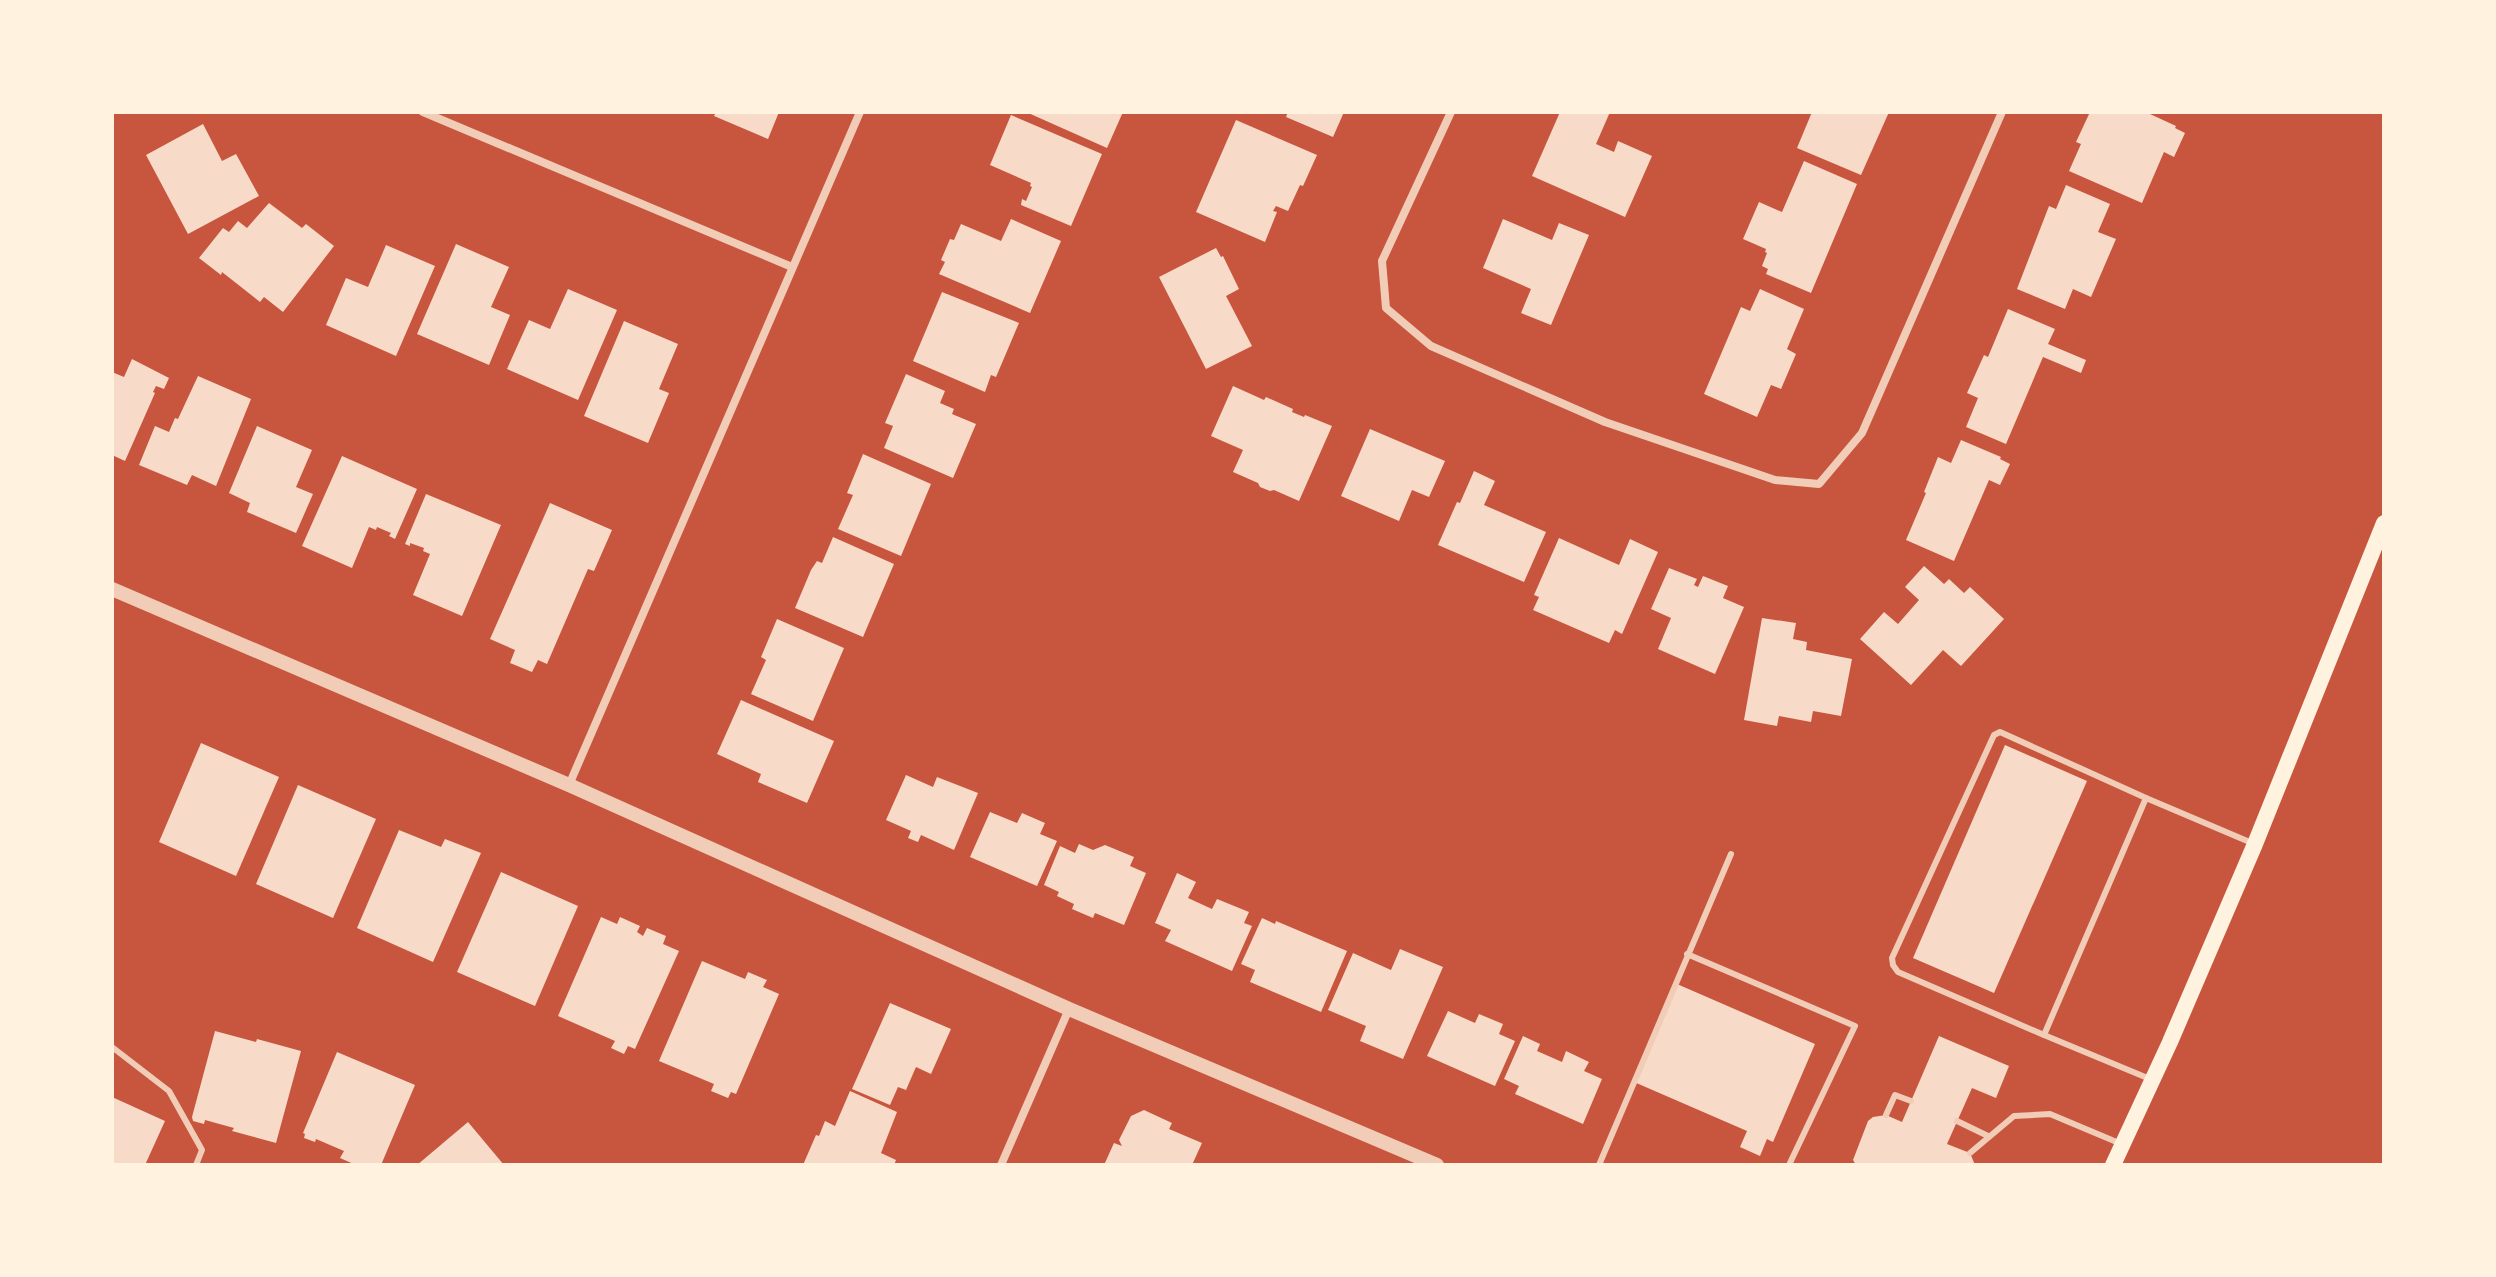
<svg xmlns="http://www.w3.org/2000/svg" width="2496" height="1277" viewBox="0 0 2496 1277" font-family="Commissioner,sans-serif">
<rect width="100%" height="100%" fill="#c8553d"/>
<!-- building -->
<g fill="#f7dbc8">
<polygon points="716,112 779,112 768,139 714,116"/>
<polygon points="1026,112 1123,112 1107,148"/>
<polygon points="1288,112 1344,112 1333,137 1286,117"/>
<polygon points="1560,112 1610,112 1596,144 1614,152 1618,141 1652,156 1625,217 1532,176"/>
<polygon points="1812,112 1889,112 1861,175 1797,148"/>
<polygon points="2090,112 2151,112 2150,114 2176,126 2175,128 2185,133 2174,157 2164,152 2142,203 2069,171 2081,144 2076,142"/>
<polygon points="1011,115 1102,154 1071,226 1021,205 1022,199 1026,201 1032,187 1030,186 1031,183 990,165"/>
<polygon points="1236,120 1317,155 1303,186 1300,185 1288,211 1276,206 1273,211 1277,212 1265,242 1196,212"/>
<polygon points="203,124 222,161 236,154 259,196 188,234 146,155"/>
<polygon points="1804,161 1857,184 1811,293 1766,274 1768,269 1762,266 1767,253 1765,252 1766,249 1743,239 1759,202 1782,212"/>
<polygon points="2066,185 2110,204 2098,232 2116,239 2091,297 2073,289 2065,309 2017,289 2049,206 2056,209"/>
<polygon points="269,203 302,228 306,224 334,246 283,312 264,297 260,302 222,272 221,275 199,258 223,228 229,232 238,221 247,228"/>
<polygon points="1011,219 1061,241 1030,313 939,274 945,262 941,260 950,239 954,240 961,224 1001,241"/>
<polygon points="1503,219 1552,240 1559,223 1589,235 1551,325 1521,313 1531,289 1483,268"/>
<polygon points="456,244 509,267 491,307 510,315 489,365 417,334"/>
<polygon points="386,245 435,266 396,356 326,325 346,278 368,287"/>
<polygon points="1216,248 1221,257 1223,256 1239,289 1226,296 1252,346 1206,369 1159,277"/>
<polygon points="568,289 617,310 578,400 507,369 529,320 550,329"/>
<polygon points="1760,289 1804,309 1787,349 1796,354 1781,389 1771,385 1757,417 1704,394 1741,307 1750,311"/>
<polygon points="942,292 1019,323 996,377 991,375 985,392 913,361"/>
<polygon points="2008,309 2055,329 2048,344 2086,360 2081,373 2043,357 2006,444 1966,427 1978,398 1967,393 1984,355 1988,357"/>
<polygon points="624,321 678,344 659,389 669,393 648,443 584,416"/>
<polygon points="132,359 169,378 164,389 156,386 153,392 155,393 125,461 112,455 112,372 124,377"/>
<polygon points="906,374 945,391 940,403 954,409 952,414 976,424 953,478 884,448 893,426 885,423"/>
<polygon points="198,376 251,399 216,486 192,475 187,485 139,465 155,426 169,432 175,418 178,419"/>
<polygon points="1233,386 1264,400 1266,397 1293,409 1292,412 1304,417 1305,415 1332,426 1299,501 1274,490 1270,491 1260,487 1258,483 1233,472 1243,450 1211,436"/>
<polygon points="257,426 312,450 296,487 313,494 296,533 247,512 250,503 229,493"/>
<polygon points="1370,429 1445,461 1429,497 1412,490 1399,521 1341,496"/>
<polygon points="1961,440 2001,457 2000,459 2010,464 2000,485 1989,480 1954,561 1906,540 1926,493 1924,492 1938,457 1951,463"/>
<polygon points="863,454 931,484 901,556 838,529 853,495 847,493"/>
<polygon points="342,456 417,489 395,539 389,536 391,533 377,527 376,530 369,527 352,568 302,546"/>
<polygon points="1474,471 1495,481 1484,505 1546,532 1524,582 1438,545 1457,502 1460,503"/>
<polygon points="426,494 501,525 462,616 413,595 430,554 423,551 424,548 410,543 410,546 405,544"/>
<polygon points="550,503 612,530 594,571 588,569 547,664 538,660 532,672 510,663 515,650 490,639"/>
<polygon points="833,537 894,564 863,637 795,608 811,570 817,561 822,563"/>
<polygon points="1559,538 1619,565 1630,539 1658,552 1622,634 1615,630 1609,643 1533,610 1539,597 1534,595"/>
<polygon points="1924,566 1944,584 1949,579 1964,593 1970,587 2004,619 1961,666 1943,650 1911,685 1860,639 1884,612 1898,624 1919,600 1905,587"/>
<polygon points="1669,568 1697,579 1694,585 1698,587 1703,576 1728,586 1723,598 1744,607 1715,674 1658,649 1671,618 1651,609"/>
<polygon points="1762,618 1796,623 1793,639 1807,642 1806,650 1852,659 1841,716 1813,711 1811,722 1779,716 1777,726 1744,720"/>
<polygon points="777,619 844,648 813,721 751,694 766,660 761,657"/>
<polygon points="741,700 834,741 807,803 758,782 761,774 717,754"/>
<polygon points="201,743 279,777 236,876 159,842"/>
<polygon points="2005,745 2087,781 1994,993 1913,958"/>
<polygon points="906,775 933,787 937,777 978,793 954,850 921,835 918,842 908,838 911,831 886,820"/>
<polygon points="298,785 376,819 333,918 256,884"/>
<polygon points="990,812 1017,823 1022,813 1045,823 1040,834 1057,841 1037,886 970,857"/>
<polygon points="399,830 441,847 445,839 481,853 433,962 357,928"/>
<polygon points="1079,844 1093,850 1105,845 1134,857 1130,866 1146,873 1124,925 1095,913 1093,918 1072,909 1074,904 1057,896 1059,892 1044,885 1060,846 1075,853"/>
<polygon points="501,872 578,906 535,1006 457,972"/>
<polygon points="1177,873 1196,882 1188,898 1212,909 1217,899 1249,912 1244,923 1252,926 1232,971 1165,941 1171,930 1155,923"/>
<polygon points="601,917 617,924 620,917 640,926 637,932 643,936 647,928 666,936 663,944 679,951 635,1049 628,1046 624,1054 611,1048 615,1041 558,1016"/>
<polygon points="1262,918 1275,924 1276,921 1347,951 1321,1012 1250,982 1255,970 1241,964"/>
<polygon points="1400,949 1443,967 1403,1059 1360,1041 1366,1026 1328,1010 1353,953 1391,970"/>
<polygon points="702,961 745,979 748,972 767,980 763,987 779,994 736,1094 731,1092 728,1098 711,1091 714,1084 659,1061"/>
<polygon points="1677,984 1815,1044 1773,1142 1767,1139 1760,1156 1740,1147 1747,1131 1634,1082"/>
<polygon points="890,1003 951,1029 931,1074 916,1067 906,1090 898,1087 890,1105 852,1089"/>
<polygon points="1448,1011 1475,1023 1479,1014 1503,1024 1499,1034 1515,1041 1495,1086 1427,1056"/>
<polygon points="215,1031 256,1042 257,1039 301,1051 276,1143 232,1131 234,1128 205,1120 204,1124 193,1121 192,1117"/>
<polygon points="1523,1036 1540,1044 1537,1051 1562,1062 1566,1051 1589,1062 1584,1071 1602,1079 1583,1124 1515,1094 1519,1086 1504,1079"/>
<polygon points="1939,1036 2009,1066 1996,1098 1972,1088 1947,1144 1970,1153 1975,1165 1856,1165 1853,1160 1868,1121 1873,1117 1886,1115 1902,1122"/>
<polygon points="337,1052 415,1085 381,1165 356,1165 340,1158 344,1151 316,1139 315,1142 304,1138 305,1134 303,1133"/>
<polygon points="850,1091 897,1112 881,1153 896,1160 894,1165 803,1165 816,1135 819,1136 825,1121 835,1126"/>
<polygon points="112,1097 165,1121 145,1165 112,1165"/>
<polygon points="1144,1110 1172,1123 1169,1129 1202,1143 1192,1165 1104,1165 1114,1143 1122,1146 1119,1140 1131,1116"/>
<polygon points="468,1122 504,1165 417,1165"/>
</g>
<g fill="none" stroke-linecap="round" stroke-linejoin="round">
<!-- service -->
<g stroke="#f1ccb7" stroke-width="6">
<polyline points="1687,954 1855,1026 1789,1165"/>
<polyline points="2044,1035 1898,972 1893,965 1892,958 1994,735 2000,732 2146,798"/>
<polyline points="112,1047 169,1091 202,1150 196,1165"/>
<polyline points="2150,1079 2044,1035 2146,798 2252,843"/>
<polyline points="1886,1115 1895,1095 1911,1101"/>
<polyline points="1957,1121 1988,1136"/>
<polyline points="1970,1153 2014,1116 2050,1114 2119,1143"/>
<polyline points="1599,1165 1731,854"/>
</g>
<!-- minor -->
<g stroke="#f1ccb7" stroke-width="8">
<polyline points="423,112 792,267"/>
<polyline points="1451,112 1382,261 1386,308 1431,346 1605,422 1775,480 1819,484 1862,433 2002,112"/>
<polyline points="569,785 860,112"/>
<polyline points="1001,1165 1069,1009"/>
</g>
<!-- tertiary -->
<polyline stroke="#f1ccb7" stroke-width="14" points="112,589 569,785 1069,1009 1437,1165"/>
<!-- secondary -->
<polyline stroke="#fff3e0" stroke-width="16" points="2113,1165 2170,1042 2255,844 2384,523"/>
</g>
<!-- border -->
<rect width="2496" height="1277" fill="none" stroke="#fff3e0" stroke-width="228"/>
</svg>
